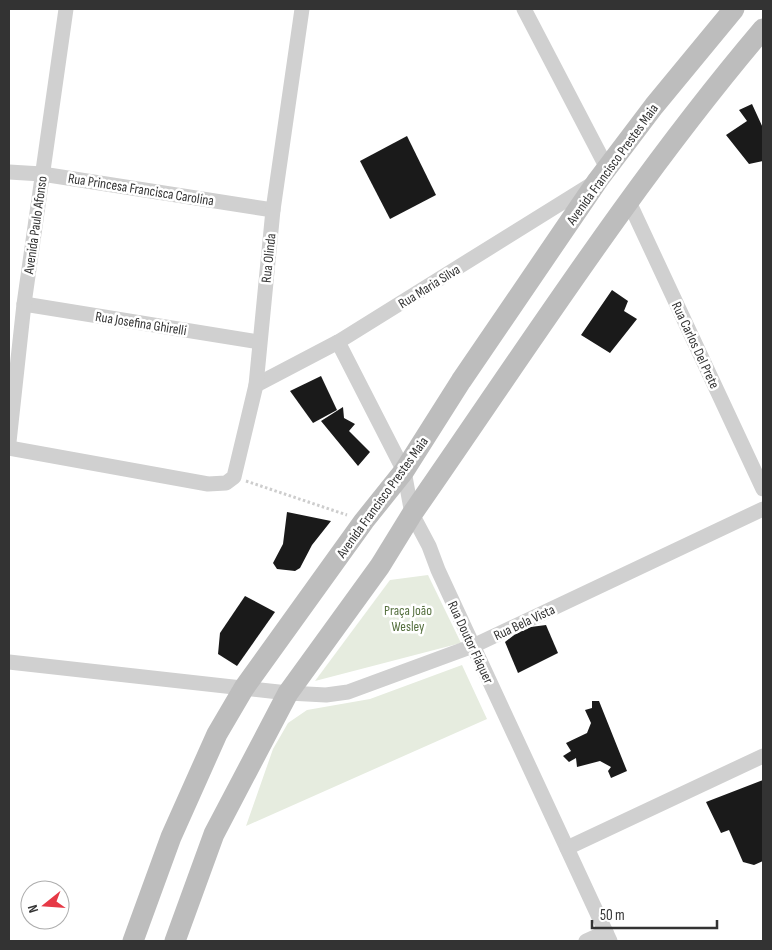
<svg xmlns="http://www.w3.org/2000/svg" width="772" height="950" viewBox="0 0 772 950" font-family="'Sofia Sans Condensed',sans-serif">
<rect width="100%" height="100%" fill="#fff"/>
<!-- green -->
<g fill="#e6ecdf">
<polygon points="428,575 461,643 315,681 390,580"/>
<polygon points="462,665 487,719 246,826 273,749 288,723 307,710 370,699"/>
</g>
<!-- building -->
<g fill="#1a1a1a">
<polygon points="752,104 763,128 763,161 749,164 726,135 747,121 739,110"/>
<polygon points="407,136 436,195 390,219 360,161"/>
<polygon points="612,290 628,301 624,311 637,319 610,353 581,335"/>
<polygon points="321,376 337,410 313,423 290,391"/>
<polygon points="343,407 344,418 355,424 349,431 370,452 358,466 321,421"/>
<polygon points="287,512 331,521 312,545 300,568 295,571 277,569 273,563 283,544"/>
<polygon points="245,596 275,612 237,666 218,654 220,633"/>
<polygon points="546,625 558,653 518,673 505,642 523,628"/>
<polygon points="592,701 599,701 627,771 611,778 608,771 611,767 600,761 577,767 576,758 569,762 563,756 571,751 566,743 587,733 591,723 585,710 592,708"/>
<polygon points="763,780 763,861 754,865 743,862 729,830 721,833 706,802"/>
</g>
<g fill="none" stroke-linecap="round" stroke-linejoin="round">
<!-- path -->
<polyline stroke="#cdcdcd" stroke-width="3" stroke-dasharray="2.5 2.5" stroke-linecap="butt" points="246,481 347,515"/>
<!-- street -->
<g stroke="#d0d0d0" stroke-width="15">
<polyline points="524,9 607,168"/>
<polyline points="9,172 42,174 273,210"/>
<polyline points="629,202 763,489"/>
<polyline points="24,304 259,342"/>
<polyline points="338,342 404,471 412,514 429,546 438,570 610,941"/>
<polyline points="256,385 338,342 592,184"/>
<polyline points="9,442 24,304 66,9"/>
<polyline points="9,448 208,484 226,483 234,477 256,385 273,210 302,9"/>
<polyline points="9,662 288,693 326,695 348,692 473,646 763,509"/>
<polyline points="567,848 763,756"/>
<polyline points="586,941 606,932"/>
</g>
<!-- secondary -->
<g stroke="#bdbdbd" stroke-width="21">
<polyline points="133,941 171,837 217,734 244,688 364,521 404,471 461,381 598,180 654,106 734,9"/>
<path d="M175,941L214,834L288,693L380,566L412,514C526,350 634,181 763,29"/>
</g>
</g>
<g text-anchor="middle" stroke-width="5" stroke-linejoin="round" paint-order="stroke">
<!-- street labels -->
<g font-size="14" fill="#333" stroke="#fff">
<text transform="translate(612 164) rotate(-54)" y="5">Avenida Francisco Prestes Maia</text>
<text transform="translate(141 189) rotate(9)" y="5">Rua Princesa Francisca Carolina</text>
<text transform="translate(35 225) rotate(-82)" y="5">Avenida Paulo Afonso</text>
<text transform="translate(268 258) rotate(-84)" y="5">Rua Olinda</text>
<text transform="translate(429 286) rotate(-32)" y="5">Rua Maria Silva</text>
<text transform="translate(141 323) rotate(9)" y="5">Rua Josefina Ghirelli</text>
<text transform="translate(696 345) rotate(65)" y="5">Rua Carlos Del Prete</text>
<text transform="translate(382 497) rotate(-54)" y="5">Avenida Francisco Prestes Maia</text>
<text transform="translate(524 622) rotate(-25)" y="5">Rua Bela Vista</text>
<text transform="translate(471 642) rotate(65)" y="5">Rua Doutor Fláquer</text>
</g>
<!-- park labels -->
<g font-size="14" fill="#56703f" stroke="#fff">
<text x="408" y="615">Praça João<tspan x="408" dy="16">Wesley</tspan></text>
</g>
</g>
<!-- border -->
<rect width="772" height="950" fill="none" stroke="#333333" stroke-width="20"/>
<!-- north arrow -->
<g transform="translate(45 905) rotate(253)"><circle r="24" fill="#ffffff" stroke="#adadad"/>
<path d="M0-4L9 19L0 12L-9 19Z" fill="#e63946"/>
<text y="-8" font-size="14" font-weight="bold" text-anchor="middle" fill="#333333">N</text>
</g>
<!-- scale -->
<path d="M592 920v8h125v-8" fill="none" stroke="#333333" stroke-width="2.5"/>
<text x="600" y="920" font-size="15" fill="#333333" stroke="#ffffff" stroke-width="4" paint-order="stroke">50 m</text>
</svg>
